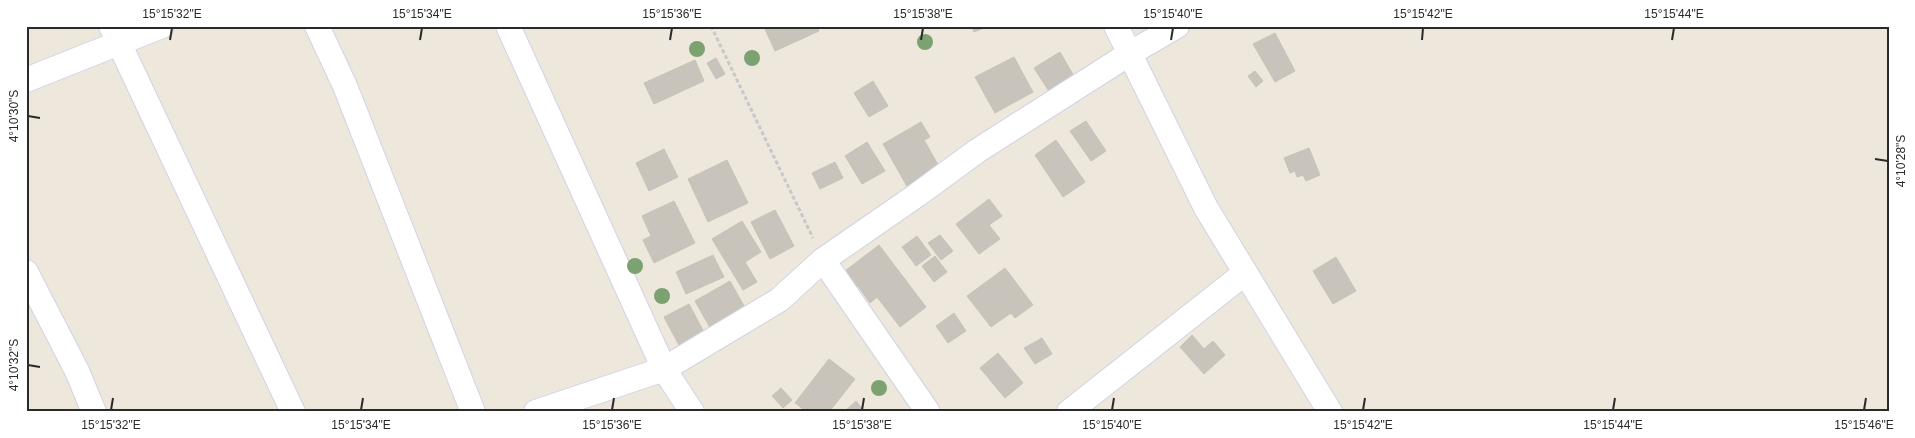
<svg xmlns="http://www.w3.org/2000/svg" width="1915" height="438" viewBox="0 0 1915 438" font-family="Helvetica,sans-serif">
<rect width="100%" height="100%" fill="#ede7dc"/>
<!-- building -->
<g fill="#c8c4bc" stroke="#c8c3b6">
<polygon points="760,26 816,26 819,31 775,51 764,27 761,28"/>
<polygon points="971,26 989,26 974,32"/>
<polygon points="1275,33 1295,71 1275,82 1253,44"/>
<polygon points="1060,52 1075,78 1050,93 1034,68"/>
<polygon points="1014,57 1033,92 995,113 975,77"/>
<polygon points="716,58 725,74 716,79 707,63"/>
<polygon points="695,60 704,81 654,104 644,83"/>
<polygon points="1255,71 1263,81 1256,87 1248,76"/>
<polygon points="873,81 888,106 869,117 854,93"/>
<polygon points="1086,121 1106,151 1091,161 1070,131"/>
<polygon points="921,122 930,137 924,140 941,170 908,188 883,144"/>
<polygon points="1056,140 1085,182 1063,197 1035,155"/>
<polygon points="867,142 885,171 862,184 845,156"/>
<polygon points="1309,148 1320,175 1306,181 1303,175 1297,177 1295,171 1290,173 1284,158"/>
<polygon points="664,149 678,177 649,191 636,163"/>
<polygon points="727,160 748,203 708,222 688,179"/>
<polygon points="835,162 843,178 820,189 812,173"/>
<polygon points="989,199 1002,216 989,225 1000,239 979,254 956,224"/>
<polygon points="674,201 695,243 654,263 643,240 651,236 642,216"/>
<polygon points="775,210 794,246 770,259 751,222"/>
<polygon points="742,221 761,252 745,262 757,282 743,290 712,239"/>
<polygon points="940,235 953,251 941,260 928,243"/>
<polygon points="917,236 931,255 916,266 902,247"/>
<polygon points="879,245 926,307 900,327 877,297 870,303 858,286 853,289 841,274"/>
<polygon points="713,255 724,277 686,294 676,272"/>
<polygon points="935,256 947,272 934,282 922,266"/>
<polygon points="1336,257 1356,291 1333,304 1313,271"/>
<polygon points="1005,268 1033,305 1015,318 1011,313 991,327 967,296"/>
<polygon points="730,281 748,313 713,333 695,301"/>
<polygon points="689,304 705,334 680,347 664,317"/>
<polygon points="954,313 966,331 948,343 936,326"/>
<polygon points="1192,335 1204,349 1213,341 1225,355 1204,374 1180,347"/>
<polygon points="1042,338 1052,354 1035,364 1024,348"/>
<polygon points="998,353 1023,383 1005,398 980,368"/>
<polygon points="829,359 855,379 829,412 807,412 795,403"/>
<polygon points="781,388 792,400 783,408 772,396"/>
<polygon points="856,401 865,412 844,412"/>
</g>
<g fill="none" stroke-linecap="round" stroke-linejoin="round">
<defs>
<g id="minor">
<polyline points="111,26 293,412"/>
<polyline points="317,26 345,86 473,412"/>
<polyline points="508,26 664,369 692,412"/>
<polyline points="1116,26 1206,208 1330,412"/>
<polyline points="26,80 162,26"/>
<polyline points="823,260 928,412"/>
<polyline points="26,272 77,371 94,412"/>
<polyline points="536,412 664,369 779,300 823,260 917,195 977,151 1129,54 1177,26"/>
<polyline points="1069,412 1245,273"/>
</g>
</defs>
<!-- minor casing -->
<use href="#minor" stroke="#d1d3e3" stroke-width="26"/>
<!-- path -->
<polyline stroke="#c8c8c8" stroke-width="3" stroke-dasharray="4 2.5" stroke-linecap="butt" points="711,26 813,238"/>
<!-- minor -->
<use href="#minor" stroke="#fff" stroke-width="24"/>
</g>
<!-- trees -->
<g fill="#7da271">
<circle cx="925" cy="42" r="8"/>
<circle cx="697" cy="49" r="8"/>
<circle cx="752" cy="58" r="8"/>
<circle cx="635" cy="266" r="8"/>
<circle cx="662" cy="296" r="8"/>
<circle cx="879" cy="388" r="8"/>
</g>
<!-- ticks -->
<path fill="none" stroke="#2a2a2a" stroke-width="2" d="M170,40L172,28M420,40L422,28M670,40L672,28M921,40L923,28M1171,40L1173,28M1422,40L1423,28M1672,40L1674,28M28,116L40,118M1875,159L1888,161M28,365L40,367M111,410L113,398M361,410L363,398M612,410L614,398M862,410L864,398M1112,410L1114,398M1363,410L1365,398M1613,410L1615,398M1864,410L1866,398"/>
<!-- border -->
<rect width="1915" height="438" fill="none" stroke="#ffffff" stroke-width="55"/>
<rect x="28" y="28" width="1860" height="382" fill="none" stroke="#2a2a2a" stroke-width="2"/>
<g font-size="12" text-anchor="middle" fill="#2a2a2a">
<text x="172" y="18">15°15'32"E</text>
<text x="422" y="18">15°15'34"E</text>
<text x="672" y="18">15°15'36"E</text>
<text x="923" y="18">15°15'38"E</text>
<text x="1173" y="18">15°15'40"E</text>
<text x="1423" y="18">15°15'42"E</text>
<text x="1674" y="18">15°15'44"E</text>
<text transform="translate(14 116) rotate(-90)" y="4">4°10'30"S</text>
<text transform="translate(1901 161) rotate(-90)" y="4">4°10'28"S</text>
<text transform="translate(14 365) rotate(-90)" y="4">4°10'32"S</text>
<text x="111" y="429">15°15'32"E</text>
<text x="361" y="429">15°15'34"E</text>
<text x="612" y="429">15°15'36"E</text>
<text x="862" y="429">15°15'38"E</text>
<text x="1112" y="429">15°15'40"E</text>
<text x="1363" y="429">15°15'42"E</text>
<text x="1613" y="429">15°15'44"E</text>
<text x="1864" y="429">15°15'46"E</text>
</g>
</svg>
